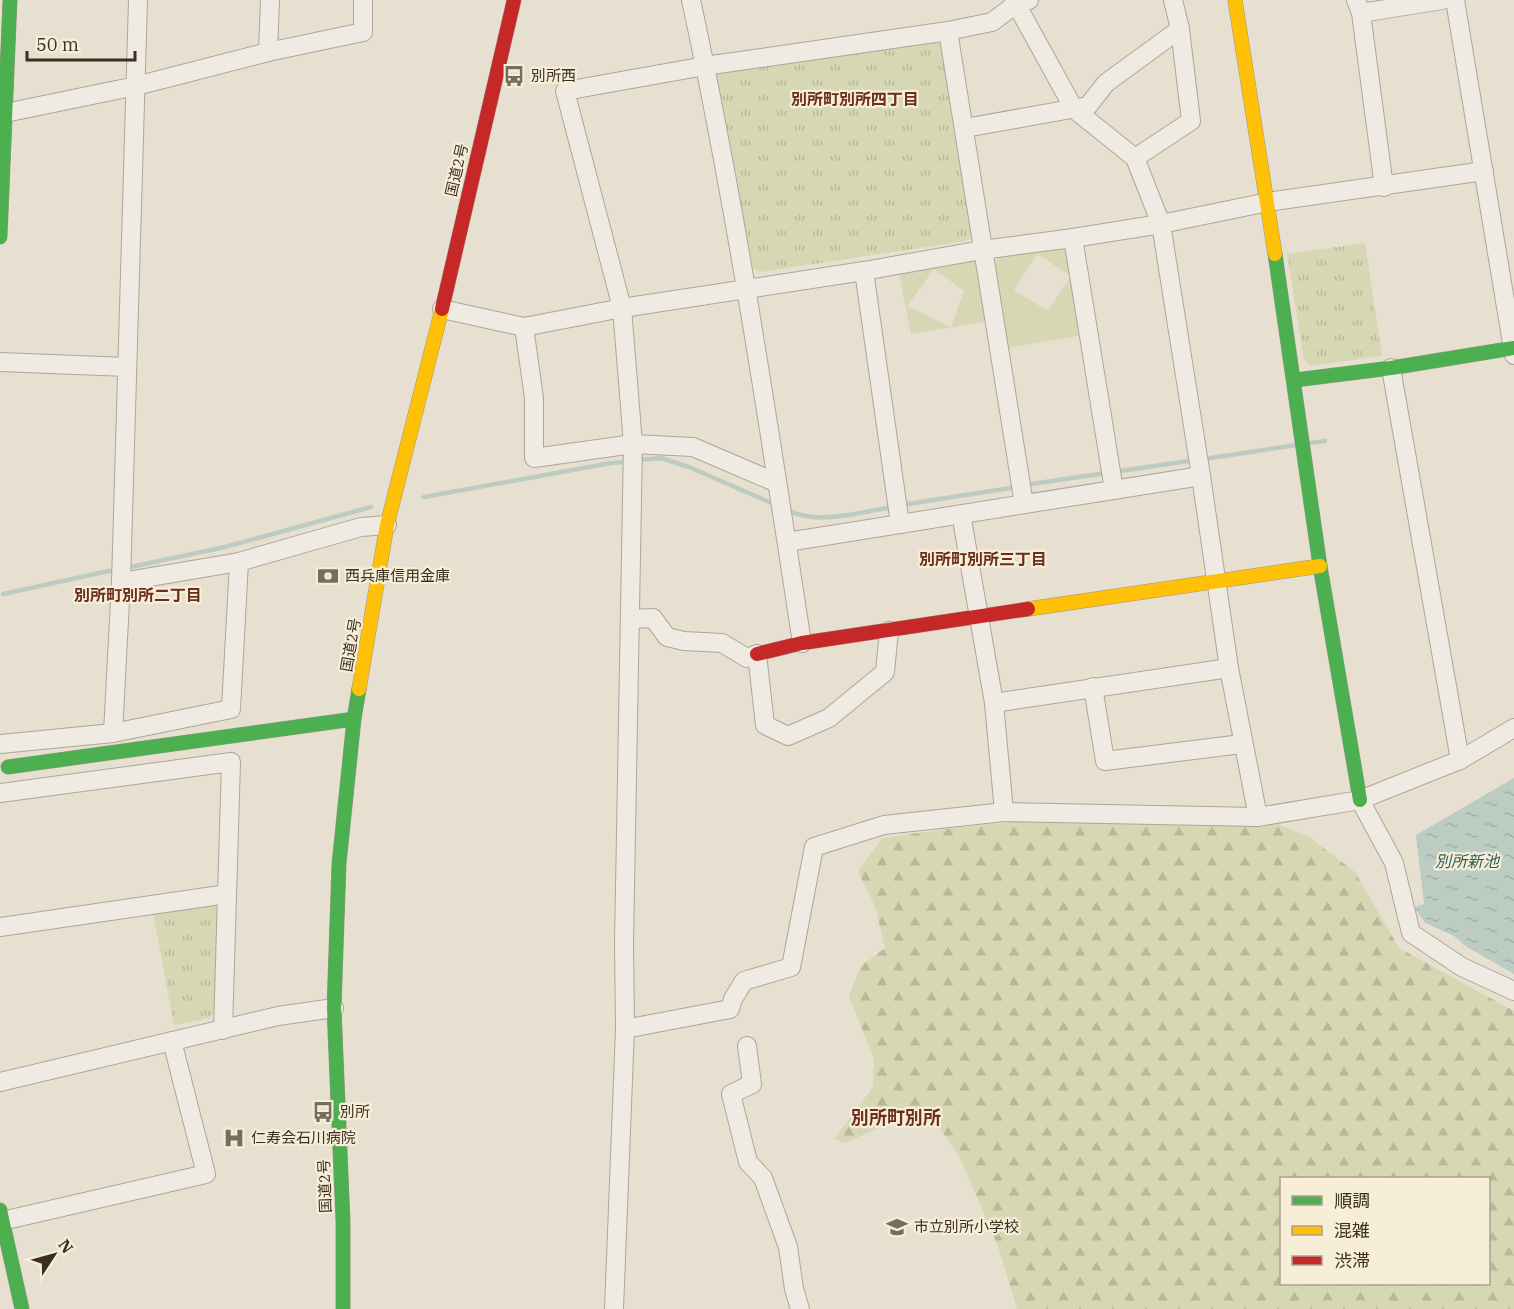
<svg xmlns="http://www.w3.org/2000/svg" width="1514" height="1309" viewBox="0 0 1514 1309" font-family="'IBM Plex Serif','Noto Sans JP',serif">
<defs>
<pattern id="forest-firs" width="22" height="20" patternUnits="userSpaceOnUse" patternTransform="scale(1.5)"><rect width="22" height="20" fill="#d6d7b3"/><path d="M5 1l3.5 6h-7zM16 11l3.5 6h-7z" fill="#b9b99a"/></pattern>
<pattern id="park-tufts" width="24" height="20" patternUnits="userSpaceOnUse" patternTransform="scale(1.5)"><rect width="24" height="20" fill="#d6d7b3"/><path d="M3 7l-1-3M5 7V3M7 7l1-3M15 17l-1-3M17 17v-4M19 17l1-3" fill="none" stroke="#b9b99a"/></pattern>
<pattern id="water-ripples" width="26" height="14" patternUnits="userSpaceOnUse" patternTransform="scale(1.5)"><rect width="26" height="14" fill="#bcccc2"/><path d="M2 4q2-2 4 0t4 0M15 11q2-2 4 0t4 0" fill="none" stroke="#a2b0a6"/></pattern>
</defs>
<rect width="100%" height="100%" fill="#e7e0d1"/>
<!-- green -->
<g fill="#d6d7b3" fill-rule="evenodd">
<path d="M1060,248L1069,253L1084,335L1007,348L993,264L999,257ZM1037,254L1071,276L1048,311L1014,290Z"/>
<path d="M972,259L980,266L989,321L911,334L899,273ZM934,269L964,291L951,327L907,306Z"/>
</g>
<!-- forest -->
<path fill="url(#forest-firs)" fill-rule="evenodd" d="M1120,811L1249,812L1309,837L1355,872L1399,948L1514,1011V1309H1017L998,1246L959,1156L930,1114L914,1113L844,1143L834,1139L873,1087L874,1060L849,996L861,966L885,948L875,906L858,872L882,838L954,828ZM1282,1178H1488V1284H1282Z"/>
<!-- park -->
<g fill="url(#park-tufts)">
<polygon points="938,38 947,45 976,235 966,241 760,272 753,268 714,78 721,70"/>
<polygon points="1365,243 1382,356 1311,366 1304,360 1287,254"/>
<polygon points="212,902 221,908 217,1012 209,1018 174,1025 153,913"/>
</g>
<!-- water -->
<polygon fill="url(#water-ripples)" points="1514,778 1514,974 1467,947 1454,936 1425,923 1414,907 1424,904 1416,835"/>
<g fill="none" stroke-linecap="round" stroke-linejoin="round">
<!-- stream -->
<g stroke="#bcccc2" stroke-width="4.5">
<polyline points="1310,443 1325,441"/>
<polyline points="1204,459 1296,445"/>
<polyline points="638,460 661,458 689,467 776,505"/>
<polyline points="1114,472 1195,460"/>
<polyline points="1025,485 1106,473"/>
<polyline points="424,497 605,464 630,461"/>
<polyline points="901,505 1017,487"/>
<path d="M787,510C819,526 858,512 893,507"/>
<polyline points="126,568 225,547 371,507"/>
<polyline points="3,594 118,569"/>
</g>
<defs>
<g id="street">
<path d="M691,0C737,212 769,428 802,643"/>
<polyline points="1014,0 1074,109 1135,158 1161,224 1201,476 1229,668 1258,817"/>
<polyline points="1356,0 1361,13 1384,187"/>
<polyline points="1455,0 1514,355"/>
<polyline points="1361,13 1442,0"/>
<polyline points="948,31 1024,504"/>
<polyline points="268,52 270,0"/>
<polyline points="5,113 136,86 268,52 363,32 363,0"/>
<polyline points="965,128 1088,106 1106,83 1180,29"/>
<polyline points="1135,158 1191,121 1180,29 1173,0"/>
<polyline points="1073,238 1114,490"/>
<polyline points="864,271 900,524"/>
<polyline points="442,309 524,327 622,308 864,271 982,250 1073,238 1161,224 1268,202 1484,171"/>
<polyline points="524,327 534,398 534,458 633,444 693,447 777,483"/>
<polyline points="0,362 127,367"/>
<polyline points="1391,368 1460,760"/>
<polyline points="961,514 994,703 1004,812"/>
<polyline points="787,542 1201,476"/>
<polyline points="121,582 239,562 361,527 387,525"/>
<polyline points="631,619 653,618 667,637 684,641 722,643 747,658 757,654 765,725 788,736 829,718 885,672 889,631"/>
<polyline points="1093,687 1105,761 1242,744"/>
<polyline points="994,703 1229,668"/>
<polyline points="113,733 121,582 138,0"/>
<polyline points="0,744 113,733 231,709 239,562"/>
<polyline points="0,793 231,762 223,1030"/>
<polyline points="1360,800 1394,863 1411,933 1462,967 1514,991"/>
<polyline points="0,927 227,894"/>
<polyline points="625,1029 730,1009 733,999 744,981 791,967 814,847 884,825 1004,812 1258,817 1360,800 1460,760 1514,728"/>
<polyline points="747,1046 752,1084 731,1094 748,1162 763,1178 788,1247 794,1289 800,1309"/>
<polyline points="0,1082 278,1016 334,1008"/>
<polyline points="2,1221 206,1174 172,1041"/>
<polyline points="614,1309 625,1029 624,943 633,444 622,308 565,91 705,66 948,31 992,22 1016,4 1029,0"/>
</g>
<g id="fast">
<polyline points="0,237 10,0"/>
<polyline points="1275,254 1320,566 1360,800"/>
<polyline points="1295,380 1391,368 1514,348"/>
<polyline points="8,767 354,719"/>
<polyline points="0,1210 22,1309"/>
<polyline points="343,1309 343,1221 334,1008 339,864 354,719 359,689"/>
</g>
<g id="slow">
<polyline points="1235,0 1275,254"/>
<polyline points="1028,609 1320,566"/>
<polyline points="359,689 387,525 442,309"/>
</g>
<g id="jam">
<polyline points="442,309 514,0"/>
<polyline points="757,654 802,643 1028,609"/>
</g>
</defs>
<!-- street casing -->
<use href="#street" stroke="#ada599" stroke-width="20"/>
<!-- fast casing -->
<use href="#fast" stroke="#9c958a" stroke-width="15"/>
<!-- slow casing -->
<use href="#slow" stroke="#9c958a" stroke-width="15"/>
<!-- jam casing -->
<use href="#jam" stroke="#9c958a" stroke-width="15"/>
<!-- street -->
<use href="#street" stroke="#efebe3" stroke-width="18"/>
<!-- fast -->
<use href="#fast" stroke="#4caf50" stroke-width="14"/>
<!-- slow -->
<use href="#slow" stroke="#ffc107" stroke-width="14"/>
<!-- jam -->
<use href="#jam" stroke="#c62828" stroke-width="14"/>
</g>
<!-- icons -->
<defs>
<symbol id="bus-bare" viewBox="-9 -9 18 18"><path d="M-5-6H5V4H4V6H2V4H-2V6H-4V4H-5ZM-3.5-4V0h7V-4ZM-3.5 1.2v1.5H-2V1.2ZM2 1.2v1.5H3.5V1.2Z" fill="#786c5e" stroke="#f7eed8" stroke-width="2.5" paint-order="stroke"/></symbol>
<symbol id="bank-bare" viewBox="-9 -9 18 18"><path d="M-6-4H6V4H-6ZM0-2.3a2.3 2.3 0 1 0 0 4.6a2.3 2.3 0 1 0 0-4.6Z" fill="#786c5e" stroke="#f7eed8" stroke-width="2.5" paint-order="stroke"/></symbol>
<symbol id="hospital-bare" viewBox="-9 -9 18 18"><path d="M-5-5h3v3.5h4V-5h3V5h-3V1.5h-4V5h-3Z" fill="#786c5e" stroke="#f7eed8" stroke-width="2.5" paint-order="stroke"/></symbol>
<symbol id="school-bare" viewBox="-9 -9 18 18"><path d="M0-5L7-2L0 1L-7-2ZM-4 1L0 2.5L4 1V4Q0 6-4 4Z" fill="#786c5e" stroke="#f7eed8" stroke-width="2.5" paint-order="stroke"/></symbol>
</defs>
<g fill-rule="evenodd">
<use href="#bus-bare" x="499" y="61" width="30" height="30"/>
<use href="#bank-bare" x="313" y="561" width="30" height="30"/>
<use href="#bus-bare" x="308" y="1097" width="30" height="30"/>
<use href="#hospital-bare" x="219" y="1123" width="30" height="30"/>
<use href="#school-bare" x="882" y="1212" width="30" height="30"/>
</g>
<g text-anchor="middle" stroke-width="4.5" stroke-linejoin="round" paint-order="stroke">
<!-- poi labels -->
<g font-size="15" fill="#3d2e20" stroke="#f7eed8" text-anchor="start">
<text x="531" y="81">別所西</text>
<text x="345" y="581">西兵庫信用金庫</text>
<text x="340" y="1117">別所</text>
<text x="251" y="1143">仁寿会石川病院</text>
<text x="914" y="1232">市立別所小学校</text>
</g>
<!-- street labels -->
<g font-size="15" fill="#3d2e20" stroke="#f7eed8">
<text transform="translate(457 170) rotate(-77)" y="5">国道2号</text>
<text transform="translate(351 645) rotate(-80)" y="5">国道2号</text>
<text transform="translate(325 1186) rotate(-92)" y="5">国道2号</text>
</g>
<!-- neighbourhood labels -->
<g font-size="16" font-weight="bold" fill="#6b2e1e" stroke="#f7eed8">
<text x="855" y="105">別所町別所四丁目</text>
<text x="983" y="565">別所町別所三丁目</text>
<text x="138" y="601">別所町別所二丁目</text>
</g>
<!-- water labels -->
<g font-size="16" font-style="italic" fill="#2f5d5a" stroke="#f7eed8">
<text x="1467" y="867">別所新池</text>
</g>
<!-- quarter labels -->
<g font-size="18" font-weight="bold" fill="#6b2e1e" stroke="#f7eed8">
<text x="896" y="1124">別所町別所</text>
</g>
</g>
<!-- legend -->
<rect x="1280" y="1177" width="210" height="108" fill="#f7eed8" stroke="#ada18e" stroke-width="1.5"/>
<rect x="1292" y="1196" width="30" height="9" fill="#4caf50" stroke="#ada18e" stroke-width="1.5"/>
<text x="1334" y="1207" font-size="18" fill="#3d2e20">順調</text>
<rect x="1292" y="1226" width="30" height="9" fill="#ffc107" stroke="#ada18e" stroke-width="1.5"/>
<text x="1334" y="1237" font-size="18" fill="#3d2e20">混雑</text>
<rect x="1292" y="1256" width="30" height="9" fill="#c62828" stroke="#ada18e" stroke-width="1.5"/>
<text x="1334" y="1267" font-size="18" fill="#3d2e20">渋滞</text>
<!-- north arrow -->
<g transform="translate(54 1255) rotate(54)" stroke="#f7eed8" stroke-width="4.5" paint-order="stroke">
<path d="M0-4.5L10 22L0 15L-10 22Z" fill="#3d2e20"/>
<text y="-9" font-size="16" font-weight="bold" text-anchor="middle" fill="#3d2e20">N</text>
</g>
<!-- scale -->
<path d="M27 51v9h108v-9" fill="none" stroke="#3d2e20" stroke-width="3"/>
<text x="36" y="51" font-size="18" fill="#3d2e20" stroke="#f7eed8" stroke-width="4.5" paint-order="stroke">50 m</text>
</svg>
